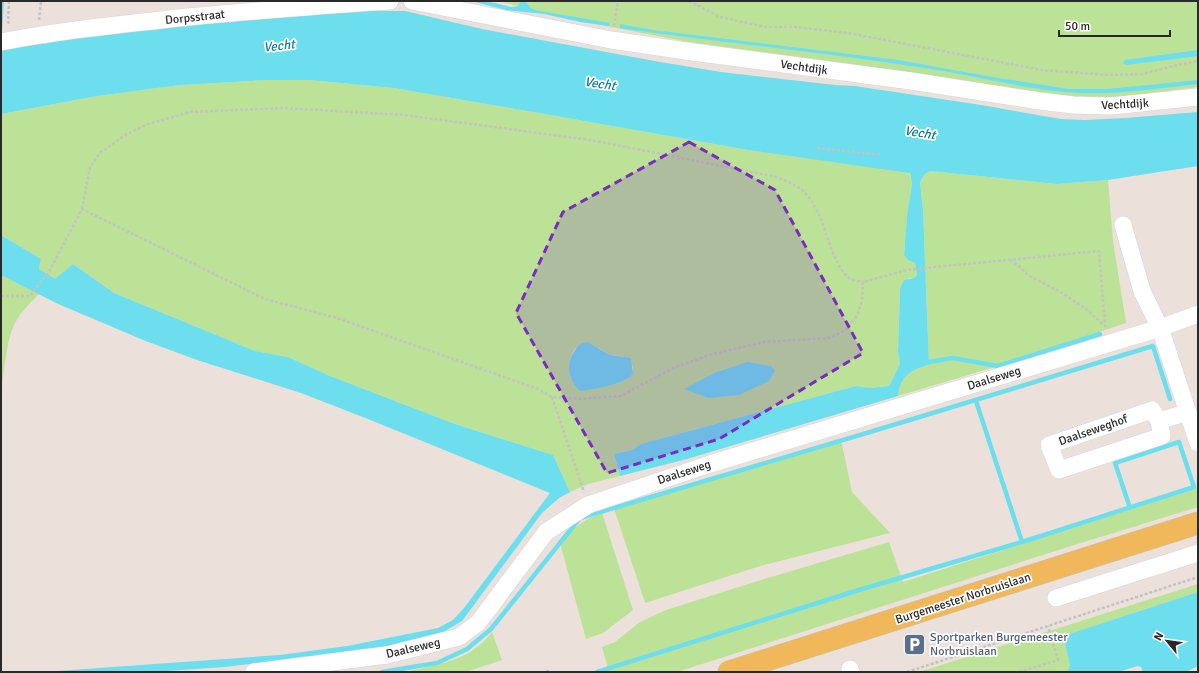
<svg xmlns="http://www.w3.org/2000/svg" width="1199" height="673" viewBox="0 0 1199 673" font-family="Signika,sans-serif">
<rect width="100%" height="100%" fill="#ebe1da"/>
<!-- green -->
<g fill="#bbe296" fill-rule="evenodd">
<polygon points="498,1 1198,1 1198,87 1098,100 1068,99 864,66 689,42 575,20"/>
<path d="M267,80H309L394,88L539,113L748,150L909,172L912,183L907,216L904,255L908,260L915,263L917,275L914,278H909L900,289L898,352L900,364L889,386L870,388L856,386L641,444L632,450L614,454L620,476L588,484L570,492L553,455L455,424L330,376L288,357L255,351L114,293L73,264L55,280L39,269L41,259L1,235V114L97,96L180,85ZM575,348H599L610,355L620,356L633,366V374C626,384 601,387 589,390L570,377C569,366 569,358 575,348Z"/>
<path d="M930,171L1057,184L1108,180L1113,241L1126,323L998,366L898,396C900,377 911,369 929,365L923,210L920,182L924,175Z"/>
<path d="M1,275L39,294C30,303 21,312 15,323C6,340 4,374 1,394Z"/>
<polygon points="841,440 852,492 890,533 760,566 645,603 614,508"/>
<polygon points="1198,488 1198,507 1071,546 677,672 609,672 602,647 615,642 640,622 666,610 761,580 889,542 903,582"/>
<path d="M602,513L633,610L603,633L586,639L560,543C573,528 583,520 602,513Z"/>
<polygon points="1198,584 1198,592 1067,635 1064,639 1070,665 1067,672 919,672"/>
<path d="M492,632L502,660L466,672H405C427,667 459,662 477,647C483,643 488,637 492,632Z"/>
</g>
<!-- water -->
<g fill="#6cdeee">
<path d="M1,1H4L1,49L39,41L43,44L85,36L265,18L359,11H405L482,29L660,62L721,72L835,85L855,86L981,105L1061,119L1085,120L1125,118L1198,112V166L1108,180L1057,184L930,171L924,175L920,182L923,210L929,365C911,369 900,377 898,396L687,459L620,476L614,454L632,450L641,444L856,386L870,388L889,386L900,364L898,352L900,289L904,280L914,278L917,275L915,263L908,260L904,255L907,216L912,183L910,173L748,150L539,113L394,88L309,80H267L180,85L97,96L1,114Z"/>
<polygon points="471,1 486,1 511,7 518,6 521,1 525,1 531,8 535,10 610,23 609,26 580,22 544,14 506,10"/>
<path d="M620,24L653,30L898,60L992,77L1069,89H1108L1198,80V84C1159,88 1117,95 1078,93C1034,90 992,80 949,72C921,67 892,63 863,59C782,48 701,40 620,28Z"/>
<polygon points="1198,50 1198,56 1126,65 1123,63 1125,60"/>
<polygon points="1,235 41,259 39,269 55,279 73,264 114,293 255,351 288,357 330,376 455,424 553,455 570,492 559,498 542,513 462,621 440,634 369,650 225,667 153,672 43,672 280,655 347,646 438,628 453,620 464,608 550,493 373,421 301,393 197,360 143,340 56,303 1,275"/>
<path d="M587,342L610,355L631,358L633,374C626,384 592,390 580,391C565,376 566,359 580,344Z"/>
<polygon points="747,362 771,366 775,371 769,381 739,395 709,398 684,389 714,373"/>
<polygon points="1198,592 1198,666 1186,672 1143,672 1141,667 1138,666 1118,672 1067,672 1070,665 1064,639 1066,635"/>
</g>
<g fill="none" stroke-linecap="round" stroke-linejoin="round">
<!-- stream -->
<g stroke="#6cdeee" stroke-width="4.5">
<polyline points="929,362 953,358 998,366 1100,334"/>
<polyline points="976,401 1022,542"/>
<polyline points="382,672 437,663 467,649 491,629 580,518 870,432 1153,346 1170,399"/>
<polyline points="597,672 859,590 1022,542 1194,487 1179,442 1115,463 1130,508"/>
</g>
<defs>
<g id="minor">
<polyline points="412,1 611,40 693,52 911,81 1040,101 1073,105 1111,106 1198,97"/>
<path d="M1,42C63,30 125,24 188,17C255,11 323,5 390,1"/>
<polyline points="1123,225 1142,291 1160,328 1198,443"/>
<polyline points="1159,421 1152,410 1049,445 1059,470 1162,436 1159,421 1188,412"/>
<polyline points="1056,598 1198,553"/>
<polyline points="850,669 851,672"/>
<polyline points="254,672 387,655 459,637 478,623 546,532 588,505 710,464 1160,328 1198,314"/>
</g>
<polyline id="major" points="729,672 1198,523"/>
</defs>
<!-- minor casing -->
<use href="#minor" stroke="#d0d6e2" stroke-width="18"/>
<!-- major casing -->
<use href="#major" stroke="#c3c3c3" stroke-width="23"/>
<!-- path -->
<g stroke="#c3c3c3" stroke-width="2.5" stroke-dasharray="3 2" stroke-linecap="butt">
<polyline points="9,1 8,22 10,25"/>
<polyline points="689,1 720,17 766,27 795,27 848,33 1042,70 1108,75 1142,74 1181,64 1198,61"/>
<polyline points="39,20 41,1"/>
<polyline points="614,26 618,1"/>
<polyline points="817,148 880,155"/>
<path d="M82,209L90,167L100,153L125,135L148,124L190,112L284,108L405,115L590,140L777,177C787,182 798,185 806,194C825,212 831,269 851,279C855,281 860,281 863,282"/>
<polyline points="1010,260 1019,266 1028,275 1062,293 1086,309 1104,325"/>
<polyline points="1,296 30,296 50,270 82,209 265,299 337,318 538,389 552,397 580,399 621,396 673,368 713,354 764,342 829,338 846,330 857,316 862,301 863,282 906,270 1099,251 1105,325 1106,328"/>
<polyline points="552,397 584,492"/>
<polyline points="546,672 549,671"/>
<polyline points="907,672 1198,577"/>
<polyline points="1019,672 1058,660 1048,626"/>
</g>
<!-- minor -->
<use href="#minor" stroke="#fff" stroke-width="17"/>
<!-- major -->
<use href="#major" stroke="#f0b85a" stroke-width="22"/>
</g>
<!-- marked area -->
<path fill="#7b2cbf" fill-opacity="0.2" stroke="#7b2cbf" stroke-width="3" stroke-dasharray="8 5" stroke-linejoin="round" d="M689,142L775,190L863,353L719,439L607,473L516,313L563,212Z"/>
<!-- icons -->
<defs>
<symbol id="parking-square" viewBox="-11 -11 22 22"><rect x="-9" y="-9" width="18" height="18" rx="4" fill="#5c6f8a" stroke="#fff"/><path d="M-3.5-5.5H1a3.5 3.5 0 0 1 0 7H-1V5.5H-3.5ZM-1-3.4V-.6H.8a1.4 1.4 0 0 0 0-2.8Z" fill="#fff"/></symbol>
</defs>
<g fill-rule="evenodd">
<use href="#parking-square" x="902" y="632" width="25" height="25"/>
</g>
<g text-anchor="middle" stroke-width="3.5" stroke-linejoin="round" paint-order="stroke">
<!-- street labels -->
<g font-size="12" fill="#292929" stroke="#fff">
<text transform="translate(195 17) rotate(-6)" y="4">Dorpsstraat</text>
<text transform="translate(804 67) rotate(8)" y="4">Vechtdijk</text>
<text transform="translate(1125 104) rotate(-3)" y="4">Vechtdijk</text>
<text transform="translate(994 378) rotate(-17)" y="4">Daalseweg</text>
<text transform="translate(1093 430) rotate(-19)" y="4">Daalseweghof</text>
<text transform="translate(684 472) rotate(-18)" y="4">Daalseweg</text>
<text transform="translate(963 598) rotate(-18)" y="4">Burgemeester Norbruislaan</text>
<text transform="translate(413 648) rotate(-13)" y="4">Daalseweg</text>
</g>
<!-- service labels -->
<g font-size="12" fill="#4e5e75" stroke="#fff" text-anchor="start">
<text x="930" y="641">Sportparken Burgemeester<tspan x="930" dy="14">Norbruislaan</tspan></text>
</g>
<!-- water labels -->
<g font-size="13" font-style="italic" fill="#0d7c98" stroke="#fff">
<text transform="translate(279 45) rotate(-6)" y="5">Vecht</text>
<text transform="translate(600 83) rotate(8)" y="5">Vecht</text>
<text transform="translate(920 132) rotate(9)" y="5">Vecht</text>
</g>
</g>
<!-- border -->
<rect width="1199" height="673" fill="none" stroke="#292929" stroke-width="4"/>
<!-- north arrow -->
<g transform="translate(1167 641) rotate(299)" stroke="#ffffff" stroke-width="3" paint-order="stroke">
<path d="M0-3L7 15L0 10L-7 15Z" fill="#292929"/>
<text y="-6" font-size="11" font-weight="bold" text-anchor="middle" fill="#292929">N</text>
</g>
<!-- scale -->
<path d="M1059 30v6h111v-6" fill="none" stroke="#292929" stroke-width="2"/>
<text x="1065" y="30" font-size="12" fill="#292929" stroke="#ffffff" stroke-width="3" paint-order="stroke">50 m</text>
</svg>
